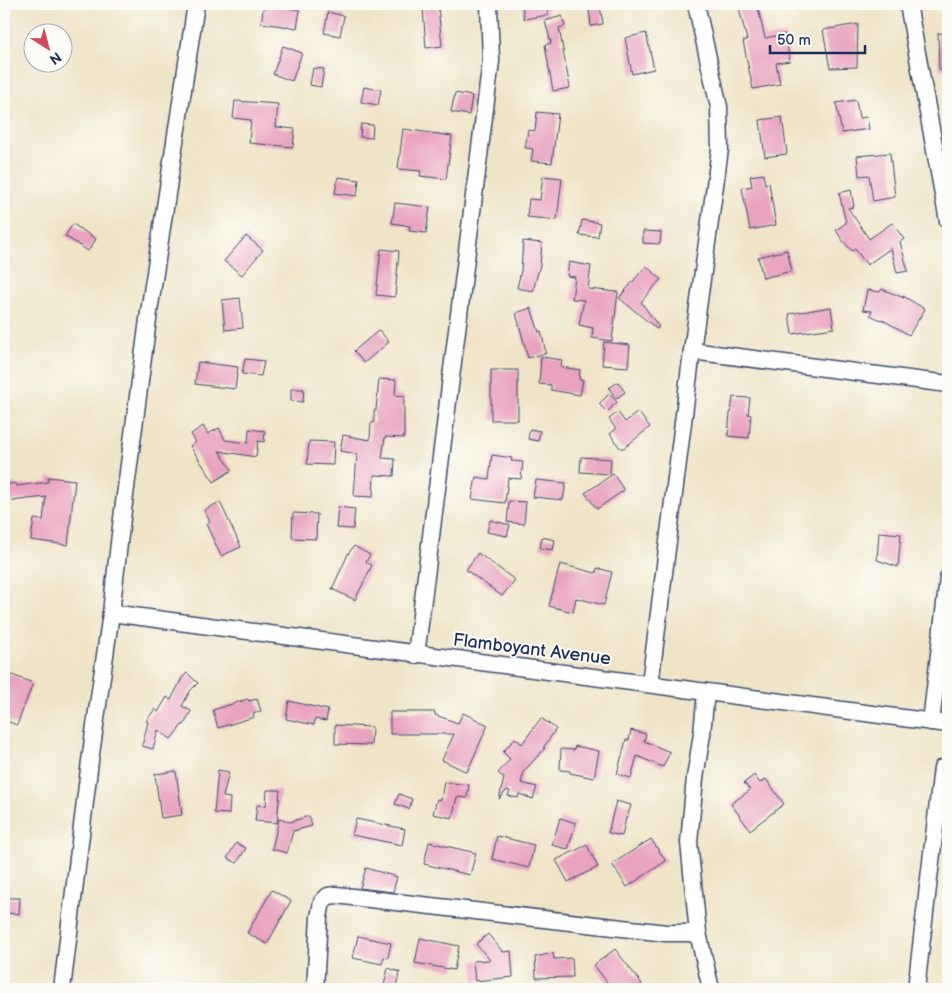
<svg xmlns="http://www.w3.org/2000/svg" width="952" height="993" viewBox="0 0 952 993" font-family="'Balsamiq Sans',sans-serif">
<rect width="100%" height="100%" fill="#fdfcf7"/>
<filter id="ink" filterUnits="userSpaceOnUse"><feTurbulence type="fractalNoise" baseFrequency=".02" numOctaves="2"/><feDisplacementMap in="SourceGraphic" scale="10" xChannelSelector="R" yChannelSelector="G"/><feConvolveMatrix kernelMatrix="1 2 1 2 8 2 1 2 1" color-interpolation-filters="sRGB"/></filter>
<filter id="wash" filterUnits="userSpaceOnUse"><feTurbulence type="fractalNoise" baseFrequency=".0096" numOctaves="4" result="noise"/><feDisplacementMap in="SourceGraphic" scale="20" xChannelSelector="R" yChannelSelector="G"/><feGaussianBlur stdDeviation="1.12" result="paint"/><feColorMatrix in="noise" values="0 0 0 0 0 0 0 0 0 0 0 0 0 0 0 0 0 1.4 0 .05"/><feComposite in="paint" operator="in"/></filter>
<g filter="url(#wash)">
<rect width="100%" height="100%" fill="#efe4c7"/>
<g id="blocks">
<!-- building -->
<g fill="#e9a2bf">
<polygon points="264,4 282,4 281,7 300,10 297,28 261,23"/>
<polygon points="522,4 547,4 548,15 524,19"/>
<polygon points="738,4 757,4 765,38 785,34 790,61 776,63 780,84 753,89 743,41 747,40"/>
<polygon points="438,6 442,46 426,48 423,8"/>
<polygon points="600,7 603,24 591,26 589,9"/>
<polygon points="328,12 344,16 340,36 324,33"/>
<polygon points="562,16 565,26 559,28 570,88 553,91 545,45 551,43 545,21"/>
<polygon points="858,24 857,67 830,68 823,30"/>
<polygon points="646,33 654,69 632,74 625,38"/>
<polygon points="938,33 948,34 948,70 939,69"/>
<polygon points="283,46 302,53 292,81 273,74"/>
<polygon points="313,68 324,69 321,87 310,85"/>
<polygon points="364,87 381,90 378,105 361,102"/>
<polygon points="455,93 472,96 469,115 451,112"/>
<polygon points="856,100 859,118 867,117 869,129 842,133 836,103"/>
<polygon points="235,101 278,104 276,127 295,129 293,147 249,143 251,120 233,118"/>
<polygon points="537,112 558,114 552,163 531,161 533,149 525,148 528,130 535,131"/>
<polygon points="782,117 787,154 765,157 760,120"/>
<polygon points="361,124 373,125 372,138 360,137"/>
<polygon points="403,129 452,136 446,179 420,176 421,171 398,169"/>
<polygon points="890,153 895,197 873,201 869,175 859,176 857,156"/>
<polygon points="763,174 765,184 769,183 776,225 750,230 742,188 752,186 750,176"/>
<polygon points="543,176 562,178 557,220 527,217 529,199 540,200"/>
<polygon points="338,177 359,180 357,196 335,193"/>
<polygon points="851,190 854,207 848,208 869,239 892,223 904,239 900,242 908,271 897,273 891,248 867,265 855,249 852,251 843,241 836,230 846,223 839,193"/>
<polygon points="395,203 430,207 426,233 409,231 410,226 392,223"/>
<polygon points="582,220 600,223 598,237 579,235"/>
<polygon points="73,224 96,239 88,251 65,236"/>
<polygon points="643,231 661,232 660,244 643,243"/>
<polygon points="246,236 263,250 242,275 224,261"/>
<polygon points="523,241 542,243 540,265 533,291 517,288 521,271"/>
<polygon points="381,249 399,251 395,297 376,295"/>
<polygon points="787,250 792,271 763,278 758,257"/>
<polygon points="569,262 591,266 588,289 618,292 612,341 592,338 593,328 579,325 584,300 572,299 575,277 567,276"/>
<polygon points="646,266 661,279 641,302 659,327 657,329 619,298"/>
<polygon points="882,289 904,298 903,296 925,309 909,335 881,319 881,320 870,315 872,311 863,310 867,290 880,292"/>
<polygon points="240,298 243,328 225,330 222,300"/>
<polygon points="831,307 834,328 792,334 789,314"/>
<polygon points="531,308 539,332 541,331 546,353 528,358 516,313"/>
<polygon points="379,330 389,342 364,363 354,351"/>
<polygon points="604,342 630,345 628,367 602,365"/>
<polygon points="541,357 562,360 561,367 580,370 579,379 583,380 580,395 551,390 551,385 539,384"/>
<polygon points="245,359 264,361 261,376 242,374"/>
<polygon points="198,362 238,367 235,389 195,384"/>
<rect x="491" y="370" width="27" height="50"/>
<polygon points="379,379 396,380 395,395 404,396 404,438 385,437 382,458 395,459 394,476 374,475 373,497 354,496 357,454 340,451 343,435 370,440 371,423 374,423 374,410 376,410"/>
<polygon points="618,382 625,392 616,399 609,388"/>
<polygon points="291,389 304,389 303,402 291,401"/>
<polygon points="609,394 617,402 607,412 599,404"/>
<polygon points="733,397 750,398 748,414 751,415 749,438 728,436 730,413 731,413"/>
<polygon points="618,412 625,422 638,412 650,427 624,448 620,448 610,434 616,429 609,419"/>
<polygon points="203,426 208,434 219,428 225,440 248,443 249,429 265,431 264,442 258,441 256,457 219,451 232,470 214,482 190,446 196,442 191,434"/>
<polygon points="530,429 540,431 538,441 528,439"/>
<polygon points="309,441 334,442 333,465 307,464"/>
<polygon points="492,455 512,458 511,461 523,462 521,479 508,478 505,503 472,499 476,477 489,479"/>
<polygon points="581,457 611,459 610,474 580,472"/>
<polygon points="613,474 624,490 597,509 585,493"/>
<polygon points="48,477 75,480 68,545 31,540 34,519 43,520 46,497 19,500 4,503 4,485 16,483 16,486 48,482"/>
<polygon points="536,480 566,483 563,500 533,497"/>
<polygon points="509,501 526,502 524,524 507,522"/>
<polygon points="220,502 241,547 221,556 206,524 210,522 204,510"/>
<polygon points="338,507 355,509 353,529 336,528"/>
<polygon points="293,513 317,514 316,539 292,538"/>
<polygon points="490,520 510,525 507,536 487,532"/>
<polygon points="879,532 901,534 898,567 877,560"/>
<polygon points="542,537 555,540 553,550 540,548"/>
<polygon points="354,546 370,555 366,562 372,565 355,600 332,589 348,554"/>
<polygon points="478,553 515,580 502,596 466,570"/>
<polygon points="560,564 596,573 597,568 612,572 604,605 576,598 573,612 549,606"/>
<polygon points="4,672 33,683 17,725 4,720"/>
<polygon points="187,673 198,683 190,691 182,706 191,711 184,725 182,725 171,739 158,730 153,749 142,746 148,722 146,721 155,709 158,712 167,697 171,700 182,678"/>
<polygon points="248,699 249,701 257,699 261,711 253,714 254,717 218,728 213,710"/>
<polygon points="289,701 328,710 326,721 315,719 314,725 286,719"/>
<polygon points="390,712 435,712 435,715 458,723 463,713 488,725 467,772 442,760 454,734 390,734"/>
<polygon points="541,718 556,729 543,748 545,748 524,771 521,783 537,787 533,799 519,794 518,798 508,796 510,791 507,790 499,799 504,778 498,773 510,759 503,752 515,738 522,744"/>
<polygon points="335,725 372,727 371,745 335,744"/>
<polygon points="631,730 646,734 644,741 670,752 663,767 637,756 631,778 617,774 626,740 629,740"/>
<polygon points="575,746 599,751 594,778 570,773 570,771 560,770 561,749 574,750"/>
<polygon points="218,770 229,772 223,797 230,798 229,814 214,813"/>
<polygon points="176,771 182,815 161,818 155,774"/>
<polygon points="754,775 760,783 766,779 784,804 750,830 731,804 750,790 744,783"/>
<polygon points="444,782 469,785 467,798 457,797 452,818 433,814 437,799 441,800"/>
<polygon points="267,790 280,790 277,823 255,821 257,805 266,806"/>
<polygon points="399,794 412,799 409,809 395,804"/>
<polygon points="616,801 631,805 627,818 626,818 622,836 608,833"/>
<polygon points="309,816 312,826 293,831 287,853 272,849 279,819 290,822"/>
<polygon points="560,818 576,823 568,849 552,845"/>
<polygon points="356,819 405,829 402,845 352,835"/>
<polygon points="497,836 534,845 529,868 492,859"/>
<polygon points="651,839 666,861 627,887 612,864"/>
<polygon points="429,842 476,853 470,875 424,864"/>
<polygon points="236,843 246,848 237,863 227,858"/>
<polygon points="587,845 598,867 568,882 556,860"/>
<polygon points="366,868 397,877 393,892 360,888"/>
<polygon points="272,890 291,901 267,944 247,933"/>
<polygon points="4,898 20,898 19,914 4,913"/>
<polygon points="488,934 503,952 511,951 513,977 475,981 473,961 490,960 476,944"/>
<polygon points="358,936 391,943 388,958 384,957 382,964 353,958"/>
<polygon points="420,938 459,946 454,970 415,963"/>
<polygon points="615,949 642,984 636,989 598,989 607,982 594,965"/>
<polygon points="553,953 554,959 572,958 573,977 536,978 535,957"/>
<polygon points="388,968 400,972 395,989 383,989"/>
</g>
</g>
</g>
<g filter="url(#ink)">
<use href="#blocks" fill-opacity="0" stroke="#3b4a6e" stroke-width="1"/>
<g fill="none" stroke-linecap="round" stroke-linejoin="round">
<defs>
<g id="minor">
<polyline points="908,4 948,221"/>
<polyline points="692,351 948,384"/>
<polyline points="111,613 948,724"/>
<polyline points="416,655 491,61 489,4"/>
<polyline points="650,684 692,351 720,149 719,107 696,4"/>
<polyline points="706,692 702,734 695,778 689,842 698,933 711,989"/>
<polyline points="931,722 948,578"/>
<polyline points="62,989 90,761 111,613 121,526 149,312 196,4"/>
<polyline points="315,989 319,917 322,902 328,896 336,895 361,898 666,933 698,933"/>
<polyline points="916,989 942,768"/>
</g>
</defs>
<!-- minor casing -->
<use href="#minor" stroke="#3b4a6e" stroke-width="19"/>
<!-- minor -->
<use href="#minor" stroke="#fff" stroke-width="16"/>
</g>
</g>
<g text-anchor="middle" stroke-width="4" stroke-linejoin="round" paint-order="stroke">
<!-- street labels -->
<g font-size="18" fill="#1b2f5e" stroke="#fdfcf7">
<text transform="translate(532 649) rotate(7)" y="6">Flamboyant Avenue</text>
</g>
</g>
<!-- margin -->
<rect width="952" height="993" fill="none" stroke="#fdfcf7" stroke-width="20"/>
<!-- north arrow -->
<g transform="translate(48 48) rotate(144)"><circle r="24" fill="#fdfcf7" stroke="#a3aaba"/>
<path d="M0-4L9 19L0 12L-9 19Z" fill="#d1495b"/>
<text y="-8" font-size="14" font-weight="bold" text-anchor="middle" fill="#1b2f5e">N</text>
</g>
<!-- scale -->
<path d="M770 45v8h95v-8" fill="none" stroke="#1b2f5e" stroke-width="2.5"/>
<text x="777" y="45" font-size="15" fill="#1b2f5e" stroke="#fdfcf7" stroke-width="4" paint-order="stroke">50 m</text>
</svg>
